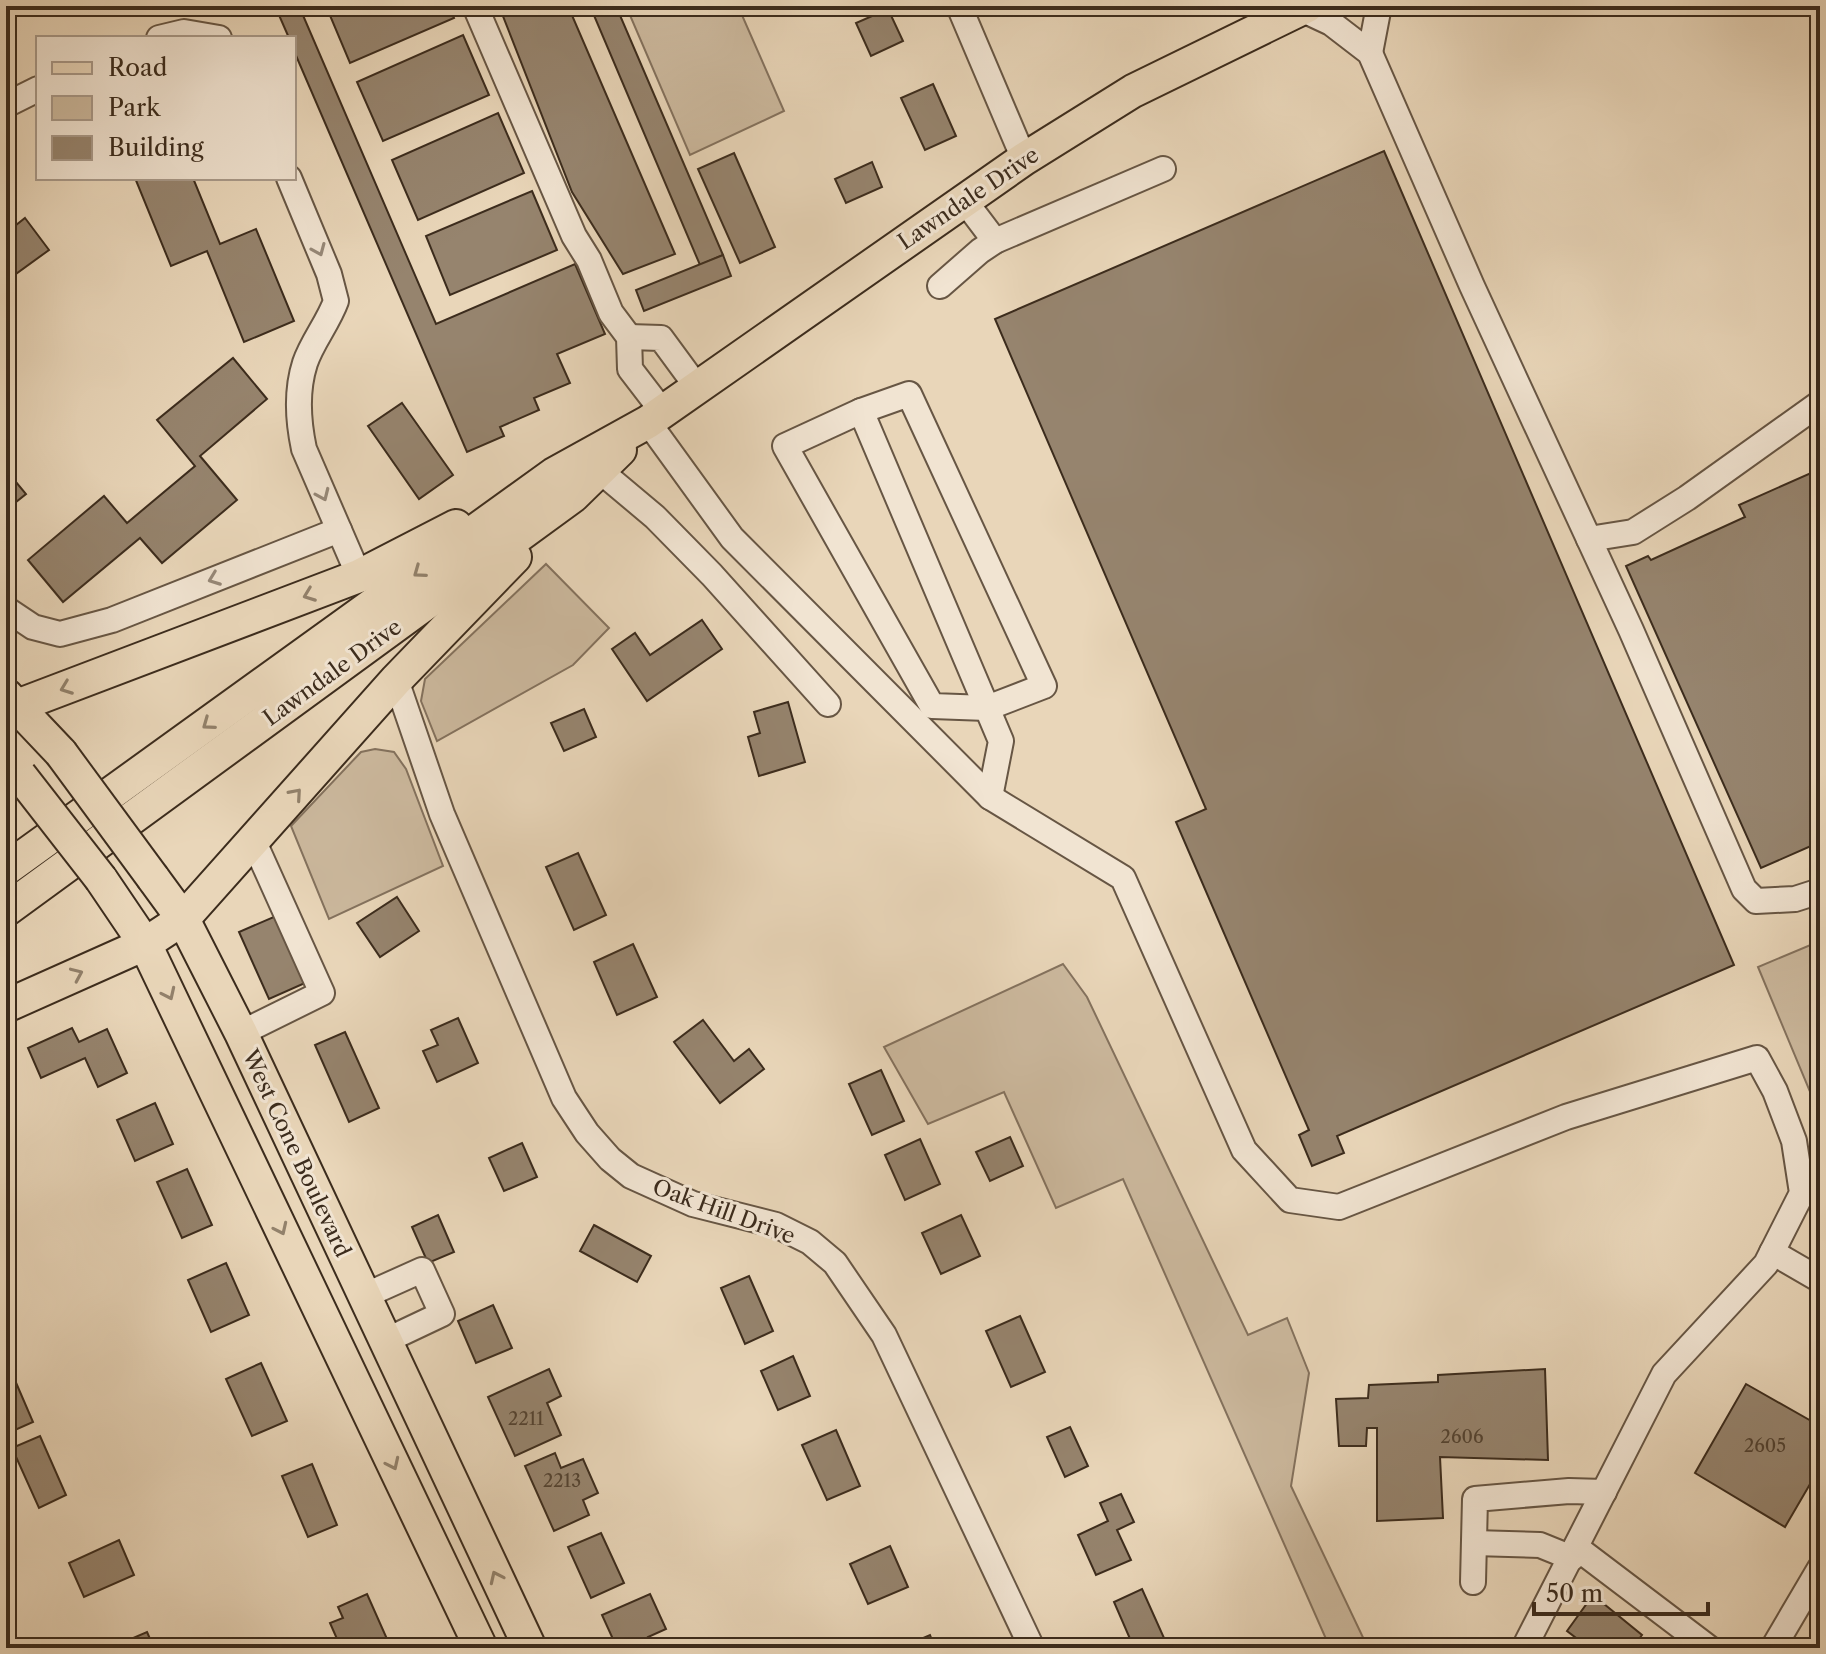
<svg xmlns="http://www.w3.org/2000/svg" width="1826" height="1654" viewBox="0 0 1826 1654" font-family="'Libre Caslon Text',serif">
<rect width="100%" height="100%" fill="#e9d6b9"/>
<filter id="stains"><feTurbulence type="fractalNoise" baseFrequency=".0025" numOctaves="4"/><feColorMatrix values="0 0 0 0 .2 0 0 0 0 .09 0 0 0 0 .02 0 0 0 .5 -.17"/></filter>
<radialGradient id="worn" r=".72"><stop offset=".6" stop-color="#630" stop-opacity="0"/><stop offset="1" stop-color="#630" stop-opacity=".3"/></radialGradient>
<!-- green -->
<g fill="#ccb99e" stroke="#84725e" stroke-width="2">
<polygon points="626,6 738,6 784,111 690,155"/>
<polygon points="546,564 609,628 573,665 437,741 421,701 425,679"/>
<polygon points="375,749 394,752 406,769 443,866 329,919 291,826 361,752"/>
<polygon points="1820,941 1820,1110 1818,1111 1758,967"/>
<polygon points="1063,964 1087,997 1248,1335 1287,1318 1309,1373 1291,1486 1368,1648 1330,1648 1123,1179 1056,1208 1004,1092 928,1124 884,1047"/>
</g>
<!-- building -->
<g fill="#96846e" stroke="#3c2c1d" stroke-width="2">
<polygon points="275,6 299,6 436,324 575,264 605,334 557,354 570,383 534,398 539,410 500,427 504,436 467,452 294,51 294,38 289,38"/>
<polygon points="326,6 449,6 454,18 350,63"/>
<polygon points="499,6 568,6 675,254 623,274 572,192"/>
<polygon points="590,6 616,6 723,255 700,265"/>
<polygon points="888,9 903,41 871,56 856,23"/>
<polygon points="463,35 489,95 383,141 357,82"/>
<polygon points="933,84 956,136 925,150 901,98"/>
<polygon points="498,113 524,173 418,220 392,160"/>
<polygon points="1384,151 1734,965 1337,1136 1344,1153 1312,1166 1299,1135 1309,1130 1176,822 1206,809 995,319"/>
<polygon points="734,153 775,247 740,263 698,169"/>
<polygon points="872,162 882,187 846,203 835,179"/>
<polygon points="135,178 193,178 220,244 256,229 294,321 244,342 207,251 171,266"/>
<polygon points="532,191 557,250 450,295 426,236"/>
<polygon points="25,218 49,250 13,276 6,267 6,233"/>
<polygon points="723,255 731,276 644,311 636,290"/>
<polygon points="233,358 267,399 200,456 237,500 162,563 140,538 63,602 28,560 104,496 127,523 195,466 157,420"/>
<polygon points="402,403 453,475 419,499 368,426"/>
<polygon points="1820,469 1820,842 1761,868 1626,566 1648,556 1651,560 1745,517 1739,505"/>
<polygon points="6,470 26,494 6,510"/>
<polygon points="702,620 722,649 647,701 612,649 635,633 650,655"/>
<polygon points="788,702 805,762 759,776 748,737 760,733 754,712"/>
<polygon points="584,709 596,737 564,751 551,723"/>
<polygon points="578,853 606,915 574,930 546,867"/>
<polygon points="397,897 419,931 380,957 357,923"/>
<polygon points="276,916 305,983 269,999 239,932"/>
<polygon points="633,944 657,997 617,1015 594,962"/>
<polygon points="458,1018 478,1063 437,1082 423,1051 438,1045 431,1030"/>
<polygon points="703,1020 734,1061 749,1049 764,1069 720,1103 674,1042"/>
<polygon points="72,1028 79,1042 107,1029 127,1073 98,1087 85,1058 41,1078 28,1048"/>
<polygon points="345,1032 379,1108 349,1122 315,1045"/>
<polygon points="881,1070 904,1121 872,1135 849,1084"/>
<polygon points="155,1103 173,1144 135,1161 117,1120"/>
<polygon points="1010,1137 1023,1166 990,1181 976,1152"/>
<polygon points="920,1139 940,1184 905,1200 885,1155"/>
<polygon points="522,1143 537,1177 504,1191 489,1158"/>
<polygon points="187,1169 212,1225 182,1238 157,1182"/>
<polygon points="438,1215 454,1252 428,1263 412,1227"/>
<polygon points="961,1215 980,1256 941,1274 922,1233"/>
<polygon points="594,1225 651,1256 637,1282 580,1251"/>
<polygon points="226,1263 249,1315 211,1332 188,1280"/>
<polygon points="749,1276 773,1331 745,1344 721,1288"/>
<polygon points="493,1305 512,1348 476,1363 458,1321"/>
<polygon points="1020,1316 1045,1372 1011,1387 986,1331"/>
<polygon points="793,1356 810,1396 778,1410 761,1371"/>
<polygon points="261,1363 287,1421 252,1436 226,1379"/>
<polygon points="549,1369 561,1396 547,1403 561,1435 515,1456 488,1397"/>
<polygon points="1545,1369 1548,1460 1440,1457 1443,1518 1377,1521 1377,1428 1367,1428 1366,1446 1339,1446 1336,1399 1368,1398 1369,1385 1438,1382 1438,1375"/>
<polygon points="14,1378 33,1422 6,1434 6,1382"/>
<polygon points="1746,1384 1820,1426 1820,1467 1785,1527 1695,1473"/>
<polygon points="1070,1427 1088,1466 1065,1477 1047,1437"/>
<polygon points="836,1430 860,1486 827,1500 802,1445"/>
<polygon points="40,1436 66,1495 39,1508 12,1448"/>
<polygon points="555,1453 561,1468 583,1459 598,1493 583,1500 589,1515 554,1531 525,1466"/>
<polygon points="312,1464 337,1525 308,1537 282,1476"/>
<polygon points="1121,1494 1134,1522 1117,1530 1131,1560 1096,1575 1078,1535 1108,1521 1100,1503"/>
<polygon points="601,1533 624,1583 591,1598 568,1547"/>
<polygon points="119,1540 134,1575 84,1597 69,1563"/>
<polygon points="890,1546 908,1587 868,1604 850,1564"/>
<polygon points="1142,1589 1164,1638 1141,1648 1134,1648 1114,1602"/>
<polygon points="367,1594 391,1648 341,1648 330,1623 343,1618 338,1607"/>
<polygon points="650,1594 666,1629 648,1637 653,1648 617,1648 602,1615"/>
<polygon points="1593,1595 1642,1635 1632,1648 1574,1648 1580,1641 1567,1631"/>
<polygon points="147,1632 154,1648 113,1648 112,1647"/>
<polygon points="930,1635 935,1648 900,1648"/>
</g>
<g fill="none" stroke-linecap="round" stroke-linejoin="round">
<defs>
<g id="minor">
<polyline points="475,6 574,236 589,260 611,313 629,337 630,369 663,412"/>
<polyline points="959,6 1024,159"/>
<polyline points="1301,9 1331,23 1370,53 1472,286 1631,630 1744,889 1756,901 1795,899 1820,891"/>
<polyline points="159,38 184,32 219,38"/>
<polyline points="1370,53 1379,6"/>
<polyline points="6,105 38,89"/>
<path d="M289,178L329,274L336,301C328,323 312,342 305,363C296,391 298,421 304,449L359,576"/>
<polyline points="964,200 995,241"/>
<polyline points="940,286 980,251 995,241 1163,169"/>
<polyline points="629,337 661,338 697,387"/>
<polygon points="909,394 1044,686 987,708 932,706 785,446 861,411"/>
<polyline points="861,411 1001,741 990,797"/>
<polyline points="648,422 732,538 990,797 1123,878 1244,1150 1290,1200 1339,1207 1566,1117 1757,1058 1775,1091 1794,1141 1802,1193 1766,1264 1664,1374 1524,1648"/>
<polyline points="599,470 655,517 712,575 828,704"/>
<polyline points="1589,539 1633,532 1687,498 1820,403"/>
<polyline points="6,609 33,627 60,634 112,620 339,530"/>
<polyline points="396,680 442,814 564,1098 587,1133 610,1159 631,1176 693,1204 776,1225 810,1242 835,1263 884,1335 1032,1648"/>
<polyline points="241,1033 322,993 254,842"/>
<polyline points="1772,1252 1820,1280"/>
<polyline points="364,1296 422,1270 442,1314 385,1341"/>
<polyline points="1474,1543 1540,1545 1572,1558"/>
<polyline points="1577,1548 1709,1648"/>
<polyline points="1473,1582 1475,1499 1569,1491 1604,1492"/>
<polyline points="1773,1648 1820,1568"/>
</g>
<g id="major">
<polyline points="6,695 61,753"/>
<polyline points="6,714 17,706 359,576 456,526"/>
<polyline points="6,869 554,474 648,422 1024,159 1133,91 1307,6"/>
<polyline points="153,878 183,919 241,1033 530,1648"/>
<polyline points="101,879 145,944 481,1648"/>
<polyline points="6,910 573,496 620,450"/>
<polyline points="6,1006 145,944 183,919 396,680 515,557"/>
</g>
</defs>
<!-- minor casing -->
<use href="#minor" stroke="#675644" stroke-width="28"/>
<!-- major casing -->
<use href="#major" stroke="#3c2c1d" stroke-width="36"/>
<!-- minor -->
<use href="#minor" stroke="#f1e4d2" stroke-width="24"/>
<!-- major -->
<use href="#major" stroke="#e9d6b9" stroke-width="32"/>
<defs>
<g id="major-bridge">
<polyline points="61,753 153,878"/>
<polyline points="20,775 101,879"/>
</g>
</defs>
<!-- major-bridge casing -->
<use href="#major-bridge" stroke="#3c2c1d" stroke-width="36" stroke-linecap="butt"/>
<!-- major-bridge -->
<use href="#major-bridge" stroke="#e9d6b9" stroke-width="32"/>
</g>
<!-- one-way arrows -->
<defs><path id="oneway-chevron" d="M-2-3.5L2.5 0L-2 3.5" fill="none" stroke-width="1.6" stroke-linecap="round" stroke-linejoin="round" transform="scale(2)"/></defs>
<g stroke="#968878">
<use href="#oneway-chevron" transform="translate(319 250) rotate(67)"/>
<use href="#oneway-chevron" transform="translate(323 495) rotate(66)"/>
<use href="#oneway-chevron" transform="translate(214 579) rotate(159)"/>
</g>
<g stroke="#92816b">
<use href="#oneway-chevron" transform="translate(419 572) rotate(144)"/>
<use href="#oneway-chevron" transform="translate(309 595) rotate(159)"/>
<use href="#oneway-chevron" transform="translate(66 688) rotate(159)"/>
<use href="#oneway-chevron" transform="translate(208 724) rotate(144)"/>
<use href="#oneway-chevron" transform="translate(296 794) rotate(-49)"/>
<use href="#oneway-chevron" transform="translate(77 974) rotate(-24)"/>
<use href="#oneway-chevron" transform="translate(169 994) rotate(65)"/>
<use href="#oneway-chevron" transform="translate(281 1229) rotate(65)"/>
<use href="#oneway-chevron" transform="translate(393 1464) rotate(65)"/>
<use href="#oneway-chevron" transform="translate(496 1577) rotate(-115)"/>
</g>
<g text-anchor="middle" stroke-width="6" stroke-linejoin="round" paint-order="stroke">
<!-- number labels -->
<g font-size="18" fill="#524231">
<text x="526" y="1425">2211</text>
<text x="1462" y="1443">2606</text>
<text x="1765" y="1452">2605</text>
<text x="562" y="1487">2213</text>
</g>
<!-- street labels -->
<g font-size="22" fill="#3c2c1d" stroke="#f1e4d2">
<text transform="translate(968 198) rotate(-34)" y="8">Lawndale Drive</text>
<text transform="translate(332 672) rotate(-36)" y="8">Lawndale Drive</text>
<text transform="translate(297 1153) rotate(65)" y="8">West Cone Boulevard</text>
<text transform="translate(724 1211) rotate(20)" y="8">Oak Hill Drive</text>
</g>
</g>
<!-- margin -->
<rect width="1826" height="1654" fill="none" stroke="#e9d6b9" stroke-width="32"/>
<rect x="8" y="8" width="1810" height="1638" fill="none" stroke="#3c2c1d" stroke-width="4"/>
<rect x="16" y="16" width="1794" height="1622" fill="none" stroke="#3c2c1d" stroke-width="2"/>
<!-- legend -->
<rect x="36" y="36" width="260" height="144" fill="#f1e4d2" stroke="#a99a8a" stroke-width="2"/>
<rect x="52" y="62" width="40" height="12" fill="#e9d6b9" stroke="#a99a8a" stroke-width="2"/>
<text x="108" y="76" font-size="24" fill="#3c2c1d">Road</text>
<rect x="52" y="96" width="40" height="24" fill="#ccb99e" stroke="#a99a8a" stroke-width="2"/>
<text x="108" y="116" font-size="24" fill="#3c2c1d">Park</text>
<rect x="52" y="136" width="40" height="24" fill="#96846e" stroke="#a99a8a" stroke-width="2"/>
<text x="108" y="156" font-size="24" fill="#3c2c1d">Building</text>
<!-- scale -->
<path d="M1534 1602v12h174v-12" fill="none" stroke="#3c2c1d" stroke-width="4"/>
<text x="1546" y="1602" font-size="24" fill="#3c2c1d" stroke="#f1e4d2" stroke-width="6" paint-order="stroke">50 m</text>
<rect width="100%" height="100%" filter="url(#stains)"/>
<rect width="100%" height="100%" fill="url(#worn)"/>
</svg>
